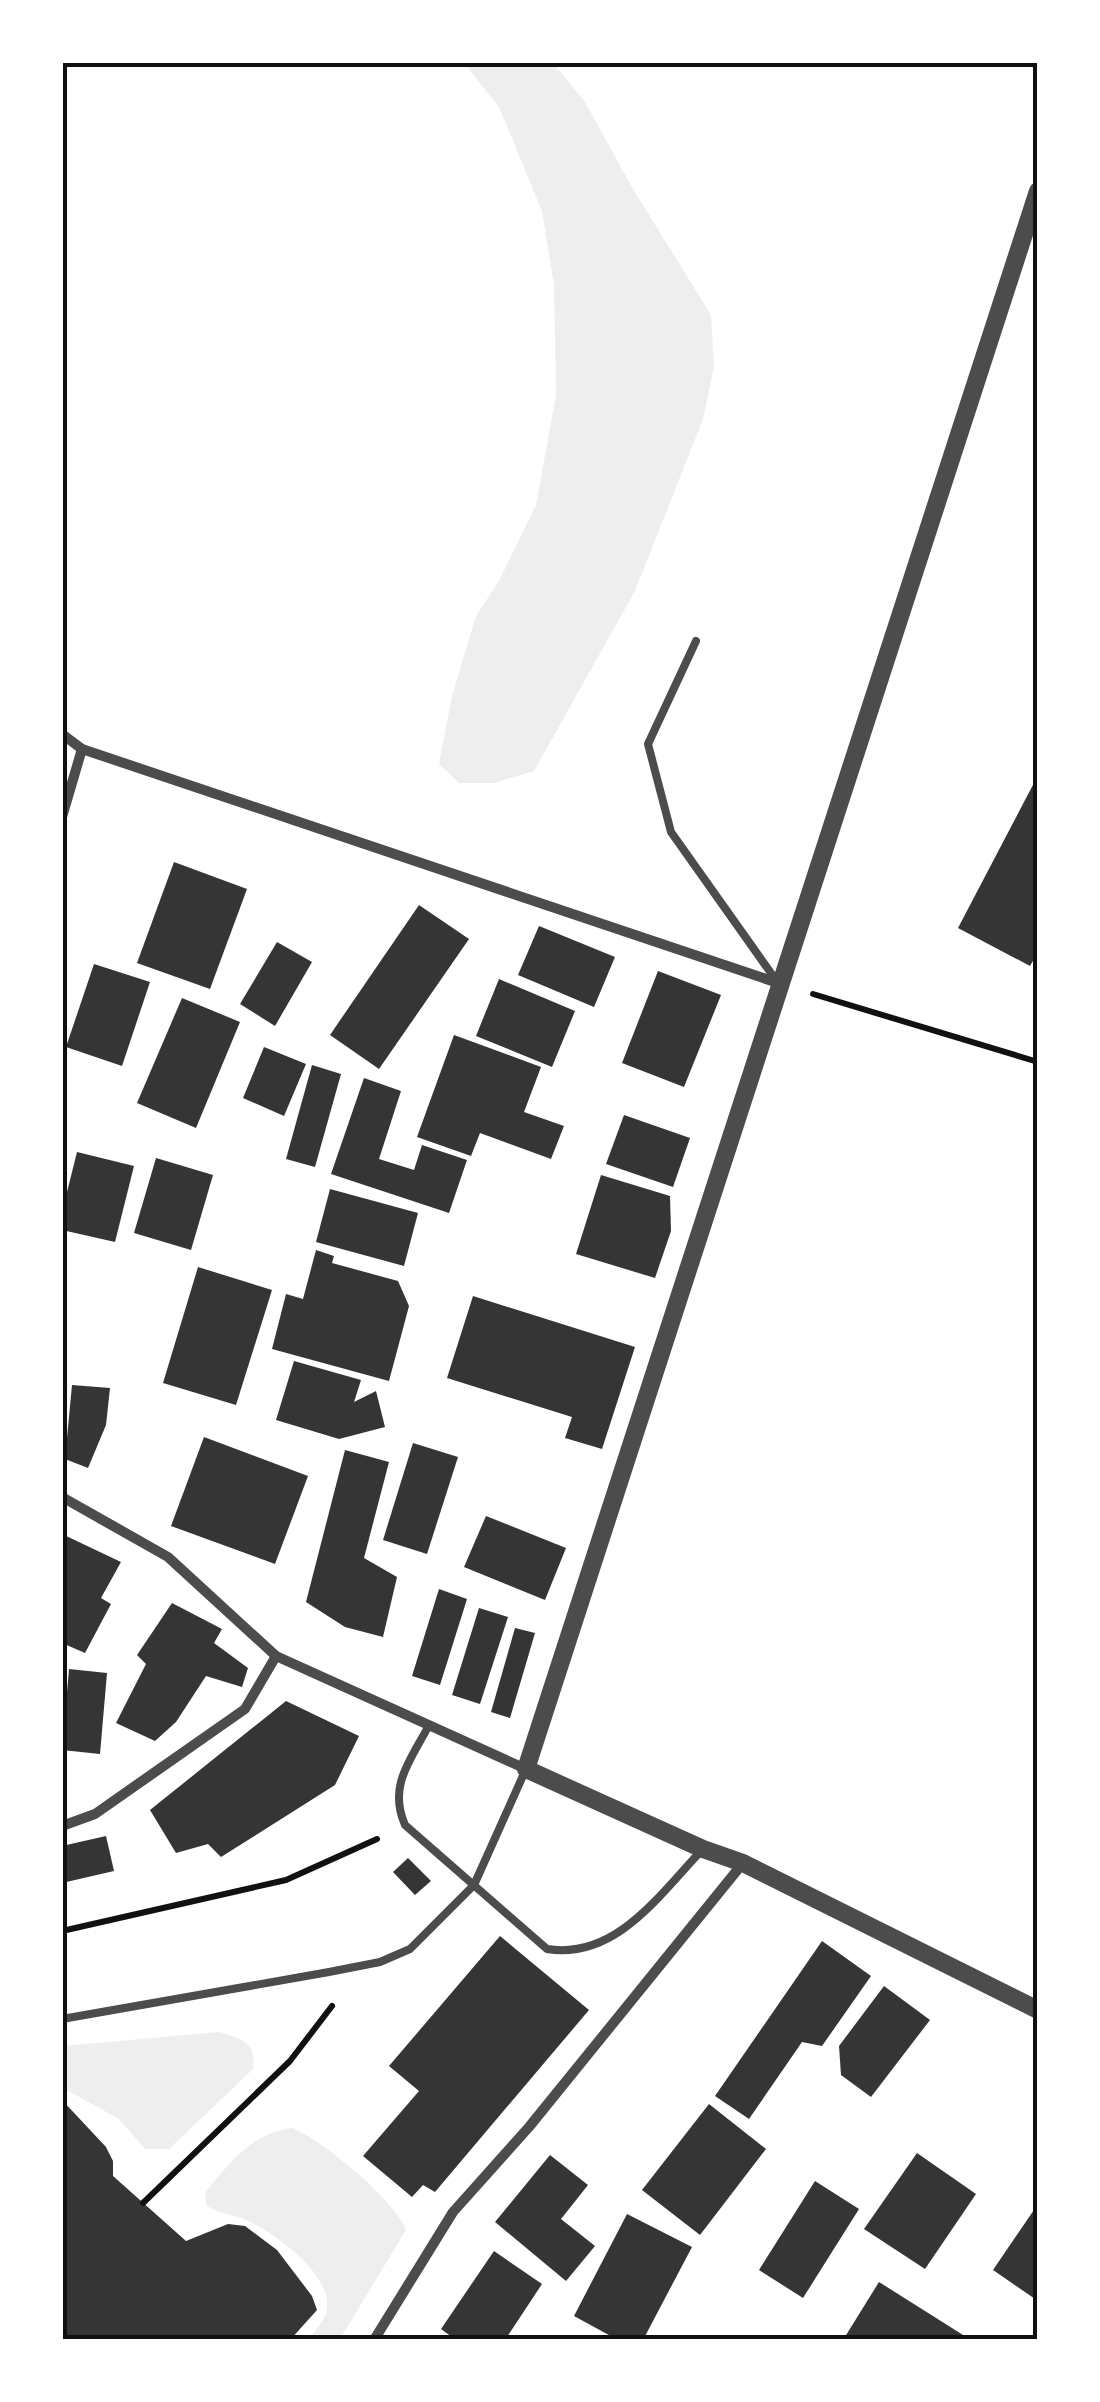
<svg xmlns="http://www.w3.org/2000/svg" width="1100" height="2402" viewBox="0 0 1100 2402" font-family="Montserrat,sans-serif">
<rect width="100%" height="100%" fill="#fff"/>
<!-- green -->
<g fill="#eee">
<polygon points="464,63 553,63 585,102 633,189 711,315 714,367 703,419 635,591 534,771 494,783 459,783 439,764 452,696 476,616 499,581 536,505 556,395 554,285 542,211 499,107"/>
<path d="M219,2032C241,2038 257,2043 253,2069L169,2149H145L119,2119L63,2088V2046Z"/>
<path d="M292,2128C320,2138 397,2202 406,2230L340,2339H309C314,2332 323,2322 326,2313C337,2276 271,2230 242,2218C230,2214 217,2213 206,2205L205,2193C229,2163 252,2133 292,2128Z"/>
</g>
<!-- building -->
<g fill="#353535">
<polygon points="1035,781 1038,782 1038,952 1030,966 958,928"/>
<polygon points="174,862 247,889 210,989 137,963"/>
<polygon points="419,905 469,939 379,1069 330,1035"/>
<polygon points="539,926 615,957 594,1007 518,975"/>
<polygon points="277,942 312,962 275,1026 240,1004"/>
<polygon points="94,964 150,982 122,1066 66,1047"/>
<polygon points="658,971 721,995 684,1087 622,1063"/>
<polygon points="499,979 575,1011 552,1067 476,1036"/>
<polygon points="182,998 240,1022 196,1128 137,1103"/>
<polygon points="454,1035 541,1067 524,1112 564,1126 551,1159 480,1133 471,1156 417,1137"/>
<polygon points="264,1047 306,1064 284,1116 243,1098"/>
<polygon points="312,1065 341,1074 315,1167 286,1159"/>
<polygon points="364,1078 401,1091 379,1159 414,1170 422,1145 467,1160 449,1213 331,1174"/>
<polygon points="624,1115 690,1138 673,1187 606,1164"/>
<polygon points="77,1152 134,1166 115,1242 62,1230 62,1212"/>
<polygon points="156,1158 213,1175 191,1250 134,1233"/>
<polygon points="601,1175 670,1196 671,1231 655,1278 576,1254"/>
<polygon points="330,1189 418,1213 404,1266 316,1242"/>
<polygon points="316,1250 334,1256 332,1263 398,1281 409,1306 389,1381 272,1349 286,1294 303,1299"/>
<polygon points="198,1267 272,1290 236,1405 163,1383"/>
<polygon points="473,1296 635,1347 602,1449 565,1438 572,1417 447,1378"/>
<polygon points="294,1361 361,1380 354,1402 376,1391 385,1427 339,1439 276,1420"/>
<polygon points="72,1385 110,1388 106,1425 88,1468 65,1459"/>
<polygon points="204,1437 308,1476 275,1564 171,1526"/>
<polygon points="413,1443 458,1457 427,1554 383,1540"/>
<polygon points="345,1450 389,1462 364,1558 397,1577 383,1637 345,1627 306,1602"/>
<polygon points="486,1516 566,1548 545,1600 464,1567"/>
<polygon points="62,1534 121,1562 101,1598 111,1604 85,1653 62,1643"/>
<polygon points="439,1589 467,1599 440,1685 412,1676"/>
<polygon points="172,1603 222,1629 214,1643 248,1668 242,1687 206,1676 176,1722 155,1741 116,1723 146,1664 137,1655"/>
<polygon points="479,1608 508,1617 480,1704 452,1695"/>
<polygon points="515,1628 535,1633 510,1718 491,1712"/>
<polygon points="69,1669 107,1673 100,1754 62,1750"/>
<polygon points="286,1701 359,1736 335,1785 221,1857 208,1844 176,1853 150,1810"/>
<polygon points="106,1836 114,1871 62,1883 62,1846"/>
<polygon points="408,1858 431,1881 415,1895 393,1872"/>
<polygon points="500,1936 589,2010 435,2192 423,2185 412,2197 363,2156 419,2091 389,2066"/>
<polygon points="822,1941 871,1976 822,2046 802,2042 749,2119 715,2096"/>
<polygon points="884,1986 930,2020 871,2097 841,2075 839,2046"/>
<polygon points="62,2100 106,2147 113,2161 113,2176 186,2241 228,2224 245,2226 277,2250 312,2296 317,2310 290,2340 62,2340"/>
<polygon points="709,2104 766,2149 700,2235 642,2190"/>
<polygon points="917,2153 976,2194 925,2269 864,2229"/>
<polygon points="550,2155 588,2185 561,2219 595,2246 566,2281 495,2222"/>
<polygon points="815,2181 859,2209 803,2298 759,2270"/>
<polygon points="1038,2204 1038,2301 993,2270"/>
<polygon points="627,2214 692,2247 643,2340 618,2340 574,2316"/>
<polygon points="494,2251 542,2284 505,2340 456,2340 441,2329"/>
<polygon points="879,2282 971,2340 843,2340"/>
</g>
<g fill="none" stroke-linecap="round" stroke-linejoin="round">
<!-- path -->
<g stroke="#111" stroke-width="6">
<polyline points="813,994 1038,1062"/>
<polyline points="62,1931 286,1880 377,1839"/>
<polyline points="143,2203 290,2061 332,2006"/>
</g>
<!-- service -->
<g stroke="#4c4c4c" stroke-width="8">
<polyline points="696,641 648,744 671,832 778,983"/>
<path d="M428,1727C410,1761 388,1786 405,1825L547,1949C616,1960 660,1894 702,1850"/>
<polyline points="62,2019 329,1972 380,1962 410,1949 474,1885 526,1769"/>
</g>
<!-- minor -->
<g stroke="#4c4c4c" stroke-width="10">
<polyline points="62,734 82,749 778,983"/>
<polyline points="62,817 82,749"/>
<polyline points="62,1497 168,1557 276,1656 526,1769"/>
<polyline points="62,1826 95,1814 245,1709 276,1656"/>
<polyline points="374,2340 453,2212 529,2127 743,1863"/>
</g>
<!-- tertiary -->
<polyline stroke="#4c4c4c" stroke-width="18" points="1038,191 526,1769 703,1849 743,1863 1038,2010"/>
</g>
<!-- border -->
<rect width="1100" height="2402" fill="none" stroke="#ffffff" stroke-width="130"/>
<rect x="65" y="65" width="970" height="2272" fill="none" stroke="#111" stroke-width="4"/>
</svg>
